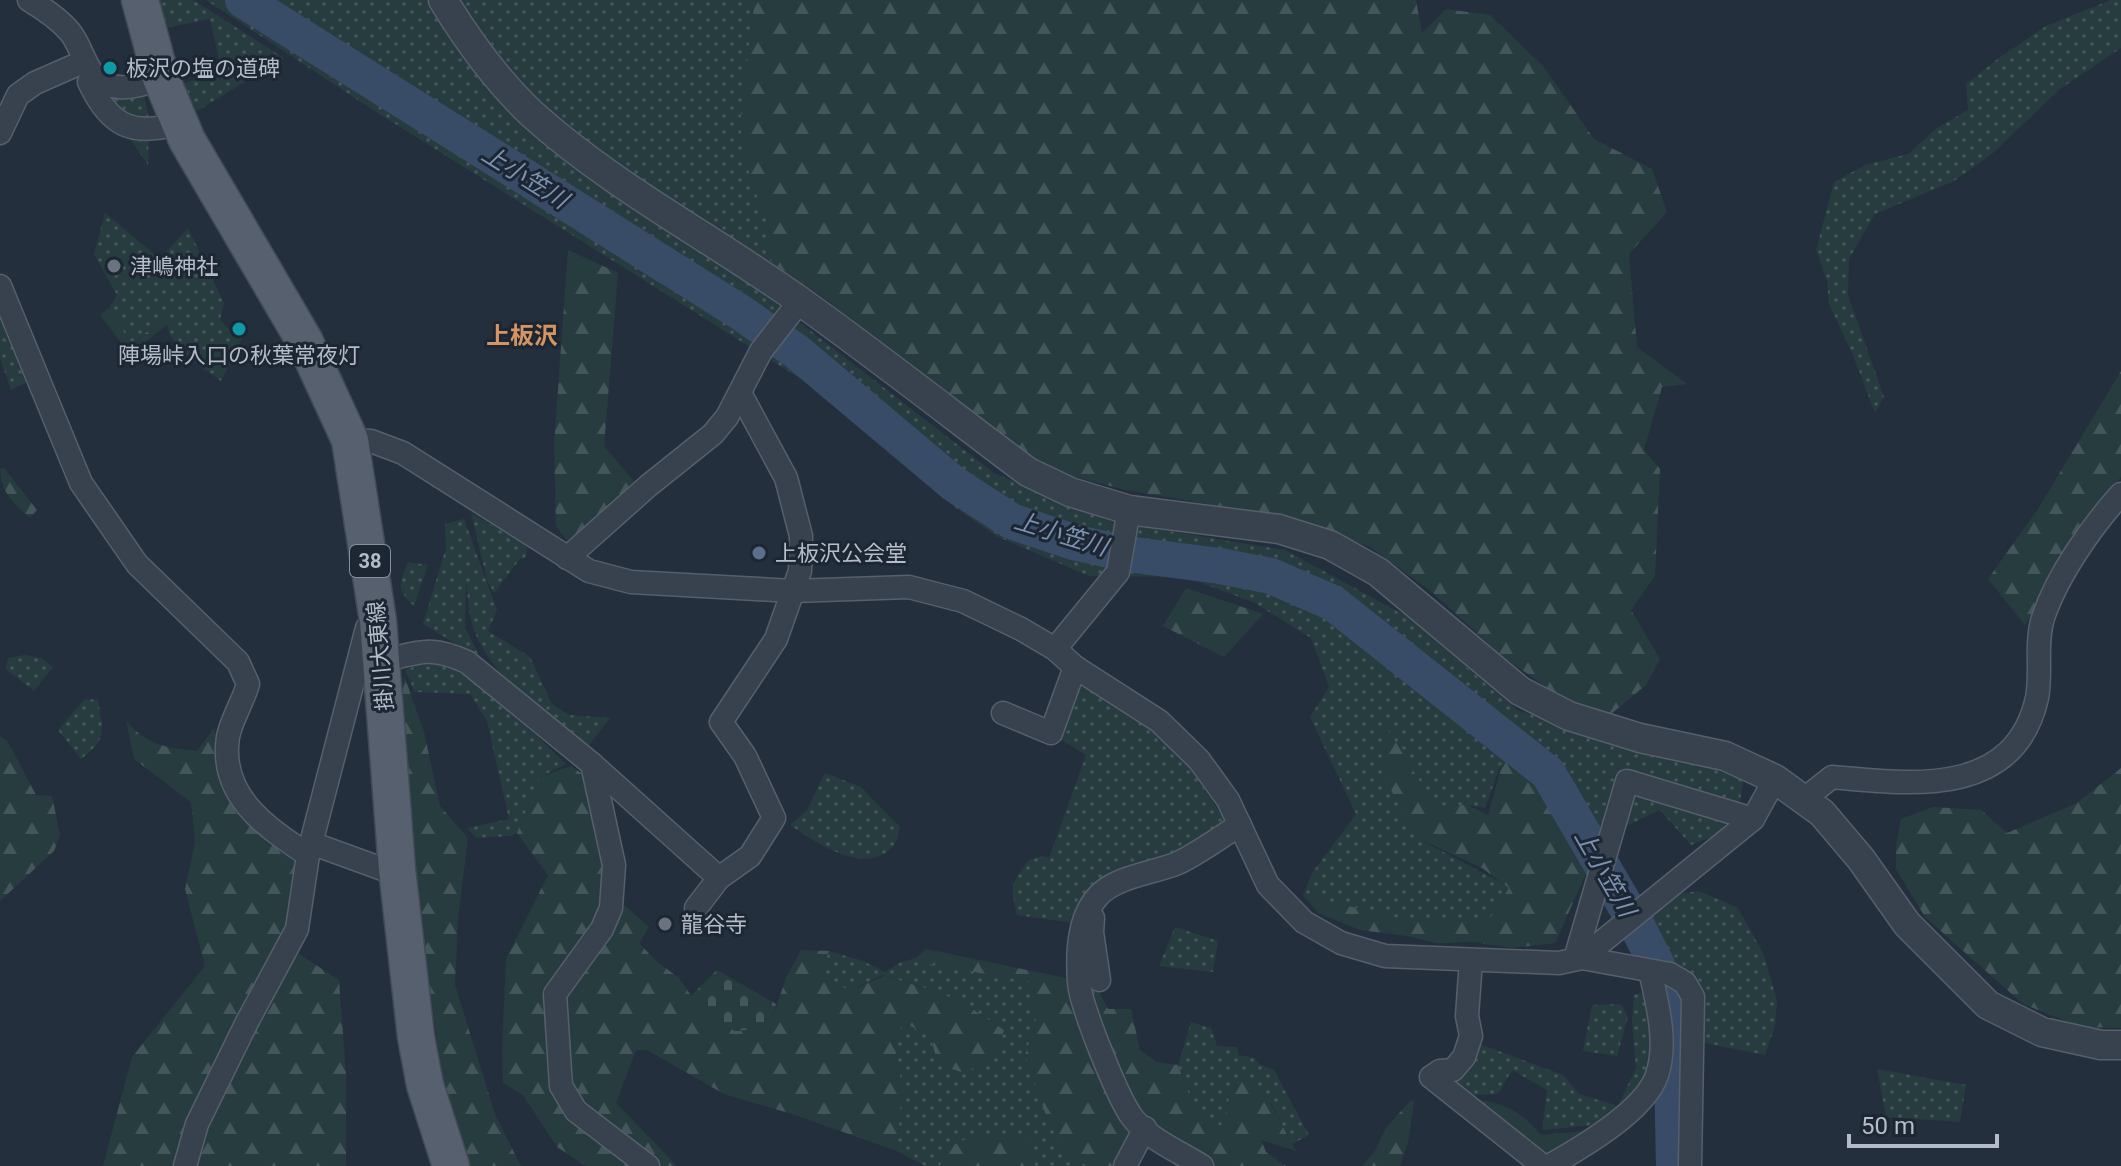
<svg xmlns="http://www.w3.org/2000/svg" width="2121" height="1166" viewBox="0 0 2121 1166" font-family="Roboto,'Noto Sans JP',sans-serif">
<defs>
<pattern id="grass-dots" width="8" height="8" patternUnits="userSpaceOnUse" patternTransform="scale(2)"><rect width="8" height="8" fill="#263c3f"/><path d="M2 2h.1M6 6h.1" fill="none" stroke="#435659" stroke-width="1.8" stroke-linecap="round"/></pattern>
<pattern id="forest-firs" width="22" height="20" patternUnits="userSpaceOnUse" patternTransform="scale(2)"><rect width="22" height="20" fill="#263c3f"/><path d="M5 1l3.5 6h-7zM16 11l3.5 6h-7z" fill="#435659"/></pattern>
<pattern id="cemetery-stones" width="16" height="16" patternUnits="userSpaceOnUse" patternTransform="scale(2)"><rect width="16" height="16" fill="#263c3f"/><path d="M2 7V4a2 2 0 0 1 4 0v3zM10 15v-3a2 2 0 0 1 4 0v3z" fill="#435659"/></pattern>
</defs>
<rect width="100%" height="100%" fill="#242f3e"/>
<!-- grass -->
<g fill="url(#grass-dots)">
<polygon points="153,0 193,0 284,58 197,111 182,84 222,72 210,19 159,29"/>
<polygon points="206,0 745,0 754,6 740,124 751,181 767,219 772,263 626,188 994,473 1113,522 1285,550 1406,616 1517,710 1642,751 1744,777 1739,807 1716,835 1691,845 1660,810 1601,838 1501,764 1485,808 1467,805 1435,806 1384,725 1415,837 1515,890 1490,918 1406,920 1303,895 1312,873 1356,814 1310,717 1329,687 1311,638 1253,602 1185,577 1089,576 996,536 956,508 801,379 370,108"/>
<polygon points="2111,0 2121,0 2121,48 2060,89 1993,153 1954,181 1875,214 1849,259 1848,295 1884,397 1875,413 1853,355 1829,304 1827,281 1816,250 1834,182 1865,165 1908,154 1937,128 1968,110 1966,84 1999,58 2046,26"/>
<polygon points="144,96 149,118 148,165 101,97"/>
<path d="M105,213L160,259L188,228L224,303L220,320L231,331L243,337L221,381C203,368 183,356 171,337C167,331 169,325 165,319L131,344L109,308L117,295L94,254Z"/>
<polygon points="0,303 31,380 11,390 0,358"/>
<polygon points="471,513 528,546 525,558 520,559 494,593 487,580"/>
<path d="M464,519L497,610L488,631L530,657L552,704L569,715L610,718L589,745C546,712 485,676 471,620C468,608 468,595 466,582L465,628L481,659L423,624L446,548L445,524Z"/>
<path d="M408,562L428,565L414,606C396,589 399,584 408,562Z"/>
<polygon points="25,655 41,658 53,667 34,691 6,669 8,658"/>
<polygon points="433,660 465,674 536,735 566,764 540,777 517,833 511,836 476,838 467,828 509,819 487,721 470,694 415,692 405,670"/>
<path d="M1076,673L1171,740L1229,826L1081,901L1073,923L1017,915C1009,883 1011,885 1029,860L1042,856L1049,858L1086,755L1052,734Z"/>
<path d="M85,699L98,700C103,732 108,738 81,759L58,730Z"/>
<path d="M825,773L861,787L900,827C899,832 897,841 894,845C867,879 814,841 790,825L807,810Z"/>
<polygon points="1699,891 1738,908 1764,955 1777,1001 1775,1026 1765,1055 1705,1043 1696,981 1661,956 1646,917 1676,894"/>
<polygon points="1175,927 1218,941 1213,972 1159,966"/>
<polygon points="829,951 863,961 885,972 901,962 916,958 1033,982 1036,1023 1025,1055 1068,1158 1090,1166 1034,1166 1035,1162 949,1147 940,1166 925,1166 897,1151 902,1087 895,1046 903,1022 930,1036 1004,1030 965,1004 935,991 882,975 849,991 818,974"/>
<path d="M1644,992L1653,1013C1644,1033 1652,1038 1653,1057C1654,1083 1621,1106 1604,1124L1542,1130L1547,1090L1512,1070L1498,1094L1474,1095L1505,1132L1440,1071L1469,1040L1563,1075L1579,1094L1618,1106L1636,1068L1632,1022L1634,995Z"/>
<polygon points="1621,1004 1628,1017 1617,1056 1583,1051 1592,1005"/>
<polygon points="1191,1022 1211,1028 1217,1046 1237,1047 1239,1055 1255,1058 1259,1064 1274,1070 1309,1135 1292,1144 1271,1103 1230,1088 1228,1107 1221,1126 1195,1111 1178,1065"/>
<polygon points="1877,1069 1966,1085 1960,1122 1886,1117"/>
</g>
<!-- forest -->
<g fill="url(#forest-firs)">
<polygon points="745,0 1416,0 1422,33 1446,9 1490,15 1544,67 1594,139 1652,169 1667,212 1629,254 1637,347 1687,384 1662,387 1644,450 1660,469 1655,576 1631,610 1660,659 1646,685 1611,714 1559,696 1501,655 1432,592 1370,547 1295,519 1126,490 1059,473 1005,440 824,298 772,263 767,219 751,181 740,124 754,6"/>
<polygon points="568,250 618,273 604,446 638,486 578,555 556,526 554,445"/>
<polygon points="109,308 131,344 165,318 168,324 130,354 100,315"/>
<polygon points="2121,371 2121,477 2094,507 2025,625 1988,579 2038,509"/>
<path d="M4,468L37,510L30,518C14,504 1,493 0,469Z"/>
<polygon points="1186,588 1263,614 1224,657 1163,626"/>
<polygon points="404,675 424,732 440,806 468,838 458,919 455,985 496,1117 521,1166 469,1166 442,1075 418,905 401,722"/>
<path d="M126,720C142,743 169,749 197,751L214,728L239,817L302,864L296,952L339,980L346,1074V1166H103L132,1057L205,966L185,889L195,842L191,802L134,759Z"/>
<polygon points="1384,723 1435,806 1467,805 1488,815 1506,750 1543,782 1574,834 1588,869 1555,943 1512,948 1475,942 1436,943 1407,936 1360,930 1318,913 1303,895 1406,920 1490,918 1509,888 1482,868 1415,837 1381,770"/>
<polygon points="0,736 8,742 36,795 52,796 60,835 54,851 0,901"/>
<polygon points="571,766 596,783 602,854 623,904 649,927 639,943 655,960 679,978 701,1010 735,1031 769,1028 786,978 801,950 829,951 822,972 849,991 884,976 935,991 965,1004 1004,1030 992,1063 961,1072 938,1064 930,1036 903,1022 895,1046 902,1087 897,1151 792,1114 724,1094 647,1050 636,1050 616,1103 677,1166 586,1166 557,1147 523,1095 503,1083 502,1050 506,959 548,875 517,833 540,777"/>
<polygon points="2121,768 2121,1028 2081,1027 2023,1004 1925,917 1896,869 1896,844 1901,819 1933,807 1981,810 2007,833 2077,803"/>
<polygon points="926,949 1095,984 1108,1009 1131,1009 1140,1050 1157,1062 1178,1065 1195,1111 1221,1126 1228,1107 1230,1087 1244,1080 1265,1094 1296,1151 1261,1140 1266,1152 1286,1166 1199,1166 1139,1139 1125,1166 1090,1166 1068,1158 1048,1121 1025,1055 1036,1023 1033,982 933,965 916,958"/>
<polygon points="1411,1100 1414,1102 1408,1142 1400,1166 1362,1166 1375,1151 1386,1128"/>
<path d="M1479,1100C1508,1104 1522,1113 1541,1135L1595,1130L1547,1164Z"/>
<polygon points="1008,1134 1032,1139 1034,1166 940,1166 949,1147 966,1139"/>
</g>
<!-- cemetery -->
<polygon fill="url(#cemetery-stones)" points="717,970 776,1004 770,1028 735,1031 700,1010 691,996"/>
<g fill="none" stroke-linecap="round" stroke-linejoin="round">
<!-- river -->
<polyline stroke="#394c67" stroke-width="36" points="243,0 740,312 797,352 954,484 1011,521 1073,542 1127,554 1220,566 1271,576 1333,603 1548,773 1636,924 1657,965 1671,1021 1674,1166"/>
<defs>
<g id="minor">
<path d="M29,0C44,9 58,18 70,32C79,43 83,59 91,71C108,96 138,87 161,78"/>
<path d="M92,74L89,82C110,127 133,137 179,123"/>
<polyline points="0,133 18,95 35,83 85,61"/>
<path d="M0,286L81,483L137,564L238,662L248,684C243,702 231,720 228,737C219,796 266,827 308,855"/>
<polyline points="350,440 371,441 403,453 589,571 631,582 793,591 909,587 963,601 1021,629 1055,649 1075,667 1159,721 1199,760 1228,800 1268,885 1304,922 1341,943 1385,956 1559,963 1582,958 1753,819 1775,779"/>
<polyline points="567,558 648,486 713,434 727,417 761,351 800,301"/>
<polyline points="1055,649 1118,572 1129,510"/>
<path d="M382,661C419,652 431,645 467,662L592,764L719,878"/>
<polyline points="1003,713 1051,733 1075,667"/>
<polyline points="592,764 614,865 611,908 602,929 555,994 561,1086 576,1111 648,1166"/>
<path d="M1803,800L1832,777C1909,784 2014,799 2037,698C2042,673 2035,643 2043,618C2057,576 2091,527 2121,494"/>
<polyline points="311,843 388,871 397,869"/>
<polyline points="696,908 719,878 750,856 774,818 745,756 721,722 776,639 800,571 801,536 786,478 740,393"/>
<polyline points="1093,918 1092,932 1099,980"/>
<polyline points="1582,958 1670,974 1685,983 1693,997 1690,1166"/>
<polyline points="1575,959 1627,781 1753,819"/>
<polyline points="1471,960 1467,1016 1471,1036 1464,1057 1453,1070 1440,1071 1431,1077 1543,1166"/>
<polyline points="185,1166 197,1124 246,1024 297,929 308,855 361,651 367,628 376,622"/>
<polyline points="1125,1166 1145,1128"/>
<path d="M1202,1166C1180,1152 1148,1139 1132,1117C1118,1098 1080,1005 1079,982C1077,953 1078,917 1099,895C1118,876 1154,873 1178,863C1199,853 1220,837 1240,825"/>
<path d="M1549,1166C1581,1148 1645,1111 1657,1075C1668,1043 1657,1002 1650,971"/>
</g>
<path id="tertiary" d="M443,0C468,41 497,81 532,114C613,187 712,238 800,301C877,356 952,415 1028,472L1070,492L1129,510L1279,529L1330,545L1378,572L1520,691L1569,716L1640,738L1725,756L1775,779L1822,813L1861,859L1907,924L1988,1005L2042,1032L2101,1045H2121"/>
<polyline id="primary" points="140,0 161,78 187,140 304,340 350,440 378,621 397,869 416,1037 425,1085 451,1166"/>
</defs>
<!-- minor casing -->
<use href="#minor" stroke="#565f6c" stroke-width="25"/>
<!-- tertiary casing -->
<use href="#tertiary" stroke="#565f6c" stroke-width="31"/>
<!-- primary casing -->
<use href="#primary" stroke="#414a57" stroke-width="39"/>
<!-- minor -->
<use href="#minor" stroke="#38414e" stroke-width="22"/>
<!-- tertiary -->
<use href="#tertiary" stroke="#38414e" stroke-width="28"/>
<!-- primary -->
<use href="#primary" stroke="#56606e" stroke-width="36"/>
</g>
<!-- markers -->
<g fill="#0f9aa8" stroke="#1d2633" stroke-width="3">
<circle cx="110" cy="68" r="8"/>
<circle cx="239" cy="329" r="8"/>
</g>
<g fill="#6b7280" stroke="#1d2633" stroke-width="3">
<circle cx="114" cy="266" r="8"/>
<circle cx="665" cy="924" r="8"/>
</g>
<circle fill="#5c6f8a" stroke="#1d2633" stroke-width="3" cx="759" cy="553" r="8"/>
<g text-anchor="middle" stroke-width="6" stroke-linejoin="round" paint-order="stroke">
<!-- shield labels -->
<rect fill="#1d2633" stroke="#878f9c" stroke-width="2" x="350" y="545" width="40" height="32" rx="6"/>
<g font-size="20" font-weight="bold" fill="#b4bcc9">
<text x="370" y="568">38</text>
</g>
<!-- poi labels -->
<g font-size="22" fill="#b4bcc9" stroke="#1d2633" text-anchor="start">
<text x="126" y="76">板沢の塩の道碑</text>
<text x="130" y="274">津嶋神社</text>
<text x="239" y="363" text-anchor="middle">陣場峠入口の秋葉常夜灯</text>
<text x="775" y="561">上板沢公会堂</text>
<text x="681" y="932">龍谷寺</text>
</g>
<!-- street labels -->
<g font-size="22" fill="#b4bcc9" stroke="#1d2633">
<text transform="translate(380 656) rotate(-95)" y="8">掛川大東線</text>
</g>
<!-- water labels -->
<g font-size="24" font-style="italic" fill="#7c92b1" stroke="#1d2633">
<text transform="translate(525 177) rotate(32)" y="8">上小笠川</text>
<text transform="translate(1061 534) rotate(17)" y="8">上小笠川</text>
<text transform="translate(1605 873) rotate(60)" y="8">上小笠川</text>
</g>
<!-- neighbourhood labels -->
<g font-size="24" font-weight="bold" fill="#d59563" stroke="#1d2633">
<text x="522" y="344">上板沢</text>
</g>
</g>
<!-- scale -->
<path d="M1849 1134v12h148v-12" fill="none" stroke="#b4bcc9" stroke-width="4"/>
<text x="1861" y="1134" font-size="24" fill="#b4bcc9" stroke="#1d2633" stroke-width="6" paint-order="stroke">50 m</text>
</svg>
